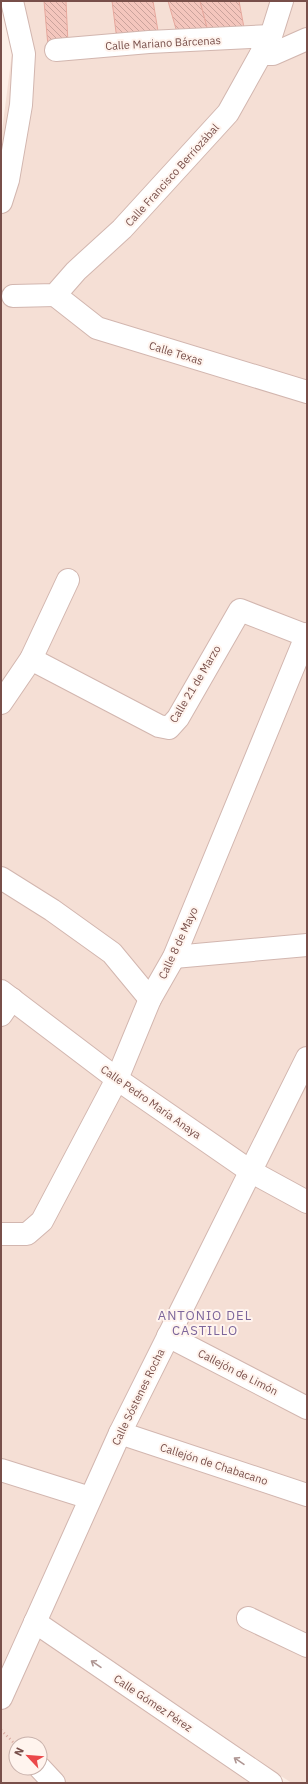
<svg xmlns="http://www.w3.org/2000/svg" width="308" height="1784" viewBox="0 0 308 1784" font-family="'IBM Plex Sans',sans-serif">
<defs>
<pattern id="building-back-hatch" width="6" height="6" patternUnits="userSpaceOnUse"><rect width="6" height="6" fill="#f4c6bd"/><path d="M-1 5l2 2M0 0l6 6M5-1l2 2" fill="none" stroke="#caa39c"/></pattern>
</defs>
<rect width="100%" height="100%" fill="#fdefe7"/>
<!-- residential -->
<path fill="#f5dfd5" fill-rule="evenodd" d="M1,1H307V940L168,953L149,994L170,955L307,942V1783H292L36,1622L35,1624L283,1783H1V139L12,53ZM16,1744H40V1768H16Z"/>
<!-- building -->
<g fill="url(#building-back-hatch)" stroke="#e7a89d">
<polygon points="44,1 66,1 68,44 48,46"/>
<polygon points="112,1 153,1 159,37 117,40"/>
<polygon points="168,1 200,1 209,35 178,36"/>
<polygon points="200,1 239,1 245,33 209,35"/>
</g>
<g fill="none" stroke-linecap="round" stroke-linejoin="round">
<defs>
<g id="minor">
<polyline points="56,50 149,42 271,36"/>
<polyline points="261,54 273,54 307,39"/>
<polyline points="1,202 8,180 21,105 24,54 12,1"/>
<polyline points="55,295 97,328 307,392"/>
<polyline points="13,296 55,295 76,271 122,229 228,113 271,36 282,1"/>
<polyline points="31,659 159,726 169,728 178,718 240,610 307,636"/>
<polyline points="1,703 31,659 68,580"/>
<polyline points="1,878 52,910 112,953 150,999"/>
<polyline points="174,957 307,945"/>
<polyline points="1,991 117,1079 250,1171 307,1202"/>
<polyline points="1,1015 12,999"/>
<polyline points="1,1234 27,1234 42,1221 117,1079 150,999 174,957 307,634"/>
<polyline points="168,1336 307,1408"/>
<polyline points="120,1433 307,1495"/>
<polyline points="1,1470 90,1498"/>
<polyline points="248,1618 307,1646"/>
<polyline points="35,1622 271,1783"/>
<polyline points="1,1698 120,1433 307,1058"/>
<polyline points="40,1768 54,1783"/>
</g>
</defs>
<!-- minor casing -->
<use href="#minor" stroke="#d2b6af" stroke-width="24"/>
<!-- path -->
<polyline stroke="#d9a9a0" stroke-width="2.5" stroke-dasharray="1 3" stroke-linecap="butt" points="1,1730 16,1745"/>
<!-- minor -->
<use href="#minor" stroke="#fff" stroke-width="22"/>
</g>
<!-- one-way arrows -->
<defs><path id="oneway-shaft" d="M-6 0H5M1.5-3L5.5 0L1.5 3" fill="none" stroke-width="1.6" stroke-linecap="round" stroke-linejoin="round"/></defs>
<g stroke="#ae9592">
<use href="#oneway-shaft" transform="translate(96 1664) rotate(-146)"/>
<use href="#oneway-shaft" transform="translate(239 1761) rotate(-146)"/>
</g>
<g text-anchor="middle" stroke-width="4" stroke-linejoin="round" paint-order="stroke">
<!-- street labels -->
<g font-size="11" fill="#784f4a" stroke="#fff4ee">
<text transform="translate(163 43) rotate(-3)" y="4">Calle Mariano Bárcenas</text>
<text transform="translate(172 175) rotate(-48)" y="4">Calle Francisco Berriozábal</text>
<text transform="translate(176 353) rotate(17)" y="4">Calle Texas</text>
<text transform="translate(195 684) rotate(-59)" y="4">Calle 21 de Marzo</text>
<text transform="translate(178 943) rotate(-65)" y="4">Calle 8 de Mayo</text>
<text transform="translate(151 1102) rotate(35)" y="4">Calle Pedro María Anaya</text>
<text transform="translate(238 1372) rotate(27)" y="4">Callejón de Limón</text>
<text transform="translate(138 1397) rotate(-64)" y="4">Calle Sóstenes Rocha</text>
<text transform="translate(214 1464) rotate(18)" y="4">Callejón de Chabacano</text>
<text transform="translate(153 1703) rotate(34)" y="4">Calle Gómez Pérez</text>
</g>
<!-- quarter labels -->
<g font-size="13" letter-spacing="1" fill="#7d669b" stroke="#fff4ee">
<text x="205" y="1320">ANTONIO DEL<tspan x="205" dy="15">CASTILLO</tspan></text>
</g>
</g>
<!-- border -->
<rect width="308" height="1784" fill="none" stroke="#784f4a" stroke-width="4"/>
<!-- north arrow -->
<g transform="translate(28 1756) rotate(296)"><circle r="19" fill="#fff4ee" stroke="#c9b2ac"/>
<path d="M0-3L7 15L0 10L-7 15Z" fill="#eb484a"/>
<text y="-6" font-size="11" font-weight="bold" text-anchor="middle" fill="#784f4a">N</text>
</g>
</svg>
